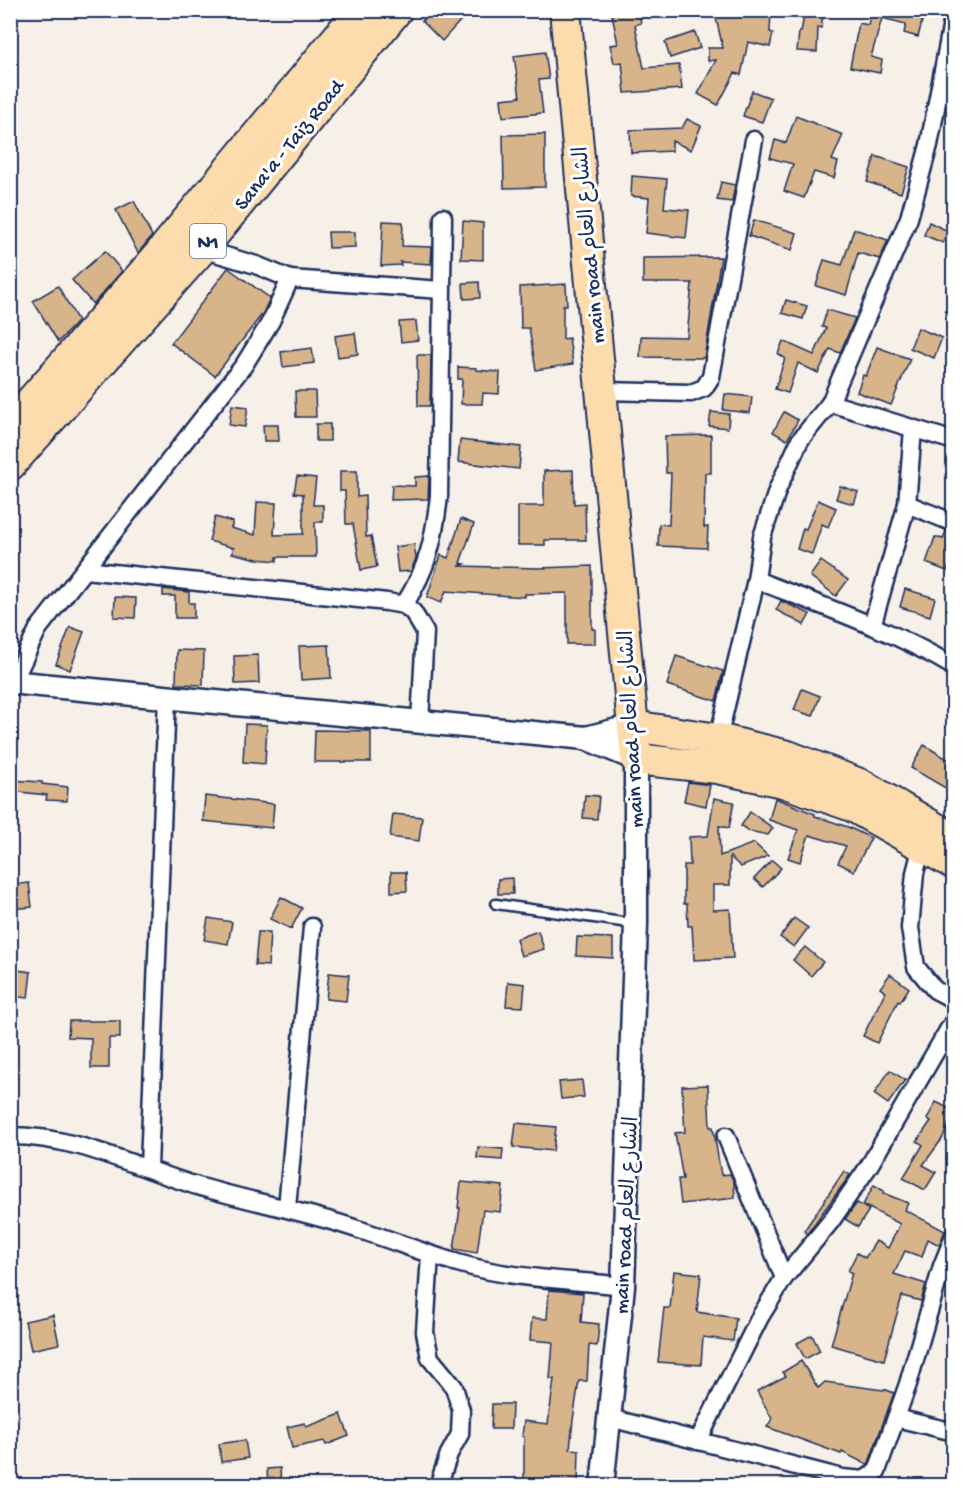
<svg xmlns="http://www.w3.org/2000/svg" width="964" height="1496" viewBox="0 0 964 1496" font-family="'Gochi Hand','Playpen Sans Arabic',sans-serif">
<rect width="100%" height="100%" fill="#f7f0e8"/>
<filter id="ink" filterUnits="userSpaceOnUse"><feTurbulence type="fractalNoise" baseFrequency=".0167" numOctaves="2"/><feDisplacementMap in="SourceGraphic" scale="12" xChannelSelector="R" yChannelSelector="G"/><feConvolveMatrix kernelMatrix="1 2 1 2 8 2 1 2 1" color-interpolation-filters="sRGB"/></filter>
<g filter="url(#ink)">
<!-- building -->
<g fill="#d8b48a" stroke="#1b2f5e" stroke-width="1.5">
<polygon points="432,10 451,10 461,20 442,41 422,21"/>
<polygon points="611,10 638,10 641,23 635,25 644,68 679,65 682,89 625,93 622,62 614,63 610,45 618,44"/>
<polygon points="729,10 771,10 770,32 773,33 770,47 748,42 741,75 735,73 718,105 698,94 716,60 708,61 708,48 723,48 715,14"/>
<polygon points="805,10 824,10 821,28 818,27 817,52 797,51 799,32 801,32"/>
<polygon points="867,10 925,10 918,37 904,33 906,24 882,18 871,57 882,60 880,73 850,67 859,23 868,25 870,16 866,15"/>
<polygon points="695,32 700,48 670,58 665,42"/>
<polygon points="545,52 549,79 539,80 543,113 503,117 501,99 520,97 514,56"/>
<polygon points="752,91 771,98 762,122 743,116"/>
<polygon points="796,116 843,135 832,160 838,162 834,178 814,172 804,198 784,191 793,164 770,158 775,140 786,143"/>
<polygon points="687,119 701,126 691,150 672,141 672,151 631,153 630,130 682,128"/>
<polygon points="545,134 545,187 504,188 503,135"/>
<polygon points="875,156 909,167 901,193 867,182"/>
<polygon points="632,176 667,179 664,208 689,210 686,238 646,233 649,198 631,196"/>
<polygon points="721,182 735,185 732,202 717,200"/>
<polygon points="134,201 152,236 138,253 116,210"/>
<polygon points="754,220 797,233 792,250 749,236"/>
<polygon points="383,221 403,222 402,246 432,247 431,264 400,262 401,265 381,266"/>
<polygon points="463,221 483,223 483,260 461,259"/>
<polygon points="929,222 948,231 943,243 924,235"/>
<polygon points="854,229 888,240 880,259 858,253 846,295 816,286 824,260 842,265"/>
<polygon points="328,232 355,232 355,247 329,248"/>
<polygon points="105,251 122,271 93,304 72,280"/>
<polygon points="721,257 704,358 640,357 641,336 687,337 692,283 643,283 643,258"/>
<polygon points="228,268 270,298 263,313 215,376 171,343"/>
<polygon points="479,282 480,298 464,299 463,283"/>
<polygon points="566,284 567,305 563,305 563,339 569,338 573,364 536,370 529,328 521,328 520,287"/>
<polygon points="58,286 78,321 58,342 33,301"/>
<polygon points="786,300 807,306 803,319 782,313"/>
<polygon points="827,310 855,318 840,353 830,349 818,373 798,363 788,393 775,389 785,358 778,354 783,341 814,355 826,328 822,327"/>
<polygon points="416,321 418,340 401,342 399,322"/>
<polygon points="918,328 942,338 934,358 910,348"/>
<polygon points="355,333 358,354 338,357 335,336"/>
<polygon points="877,347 910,359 891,405 857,392 863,375 866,376"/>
<polygon points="312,348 314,363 283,367 281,352"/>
<polygon points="417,355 431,355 430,406 418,406"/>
<polygon points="458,367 476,368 476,370 500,372 499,394 483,393 482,404 461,404 462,379 458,379"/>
<polygon points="295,391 315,391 316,417 296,417"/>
<polygon points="725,394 752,397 750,413 723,410"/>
<polygon points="232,405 248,407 245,427 229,425"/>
<polygon points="711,412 729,414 728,428 709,426"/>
<polygon points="784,412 798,420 787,440 773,432"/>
<rect x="316" y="424" width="14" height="17"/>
<polygon points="263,425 278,425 279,441 264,441"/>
<polygon points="711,435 711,473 705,473 704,527 708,527 707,548 658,546 659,524 669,525 671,473 666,473 665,436"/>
<polygon points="460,440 521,447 519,469 458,462"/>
<polygon points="573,470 574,504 585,503 586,540 545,540 545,545 518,545 518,506 544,506 544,471"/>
<polygon points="340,471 357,471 357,497 365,496 366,537 371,536 377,567 361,570 353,524 346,524 345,491 340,491"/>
<polygon points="297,476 316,478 313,505 323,505 323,522 315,522 316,557 277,557 277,561 257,559 232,553 234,548 209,541 215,517 233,522 231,528 255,535 257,502 276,503 274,535 303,534 303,494 294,493"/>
<polygon points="429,476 428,499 391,500 392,485 415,486 415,477"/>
<polygon points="840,486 858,492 854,504 836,499"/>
<polygon points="818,500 836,508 828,527 822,524 812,554 797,549 803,528 806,529"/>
<polygon points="461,519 474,524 460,563 465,564 459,566 539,568 592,566 592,629 595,629 595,644 567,644 567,593 525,594 525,597 446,591 441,603 427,597 441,555 448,558"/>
<polygon points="946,531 954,533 954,553 947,571 926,563 935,537 943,539"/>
<polygon points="414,544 416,558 411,571 398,572 395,547"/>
<polygon points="821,561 848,580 836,596 810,576"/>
<polygon points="163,589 189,592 189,603 194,603 194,618 175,618 175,596 163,596"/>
<polygon points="905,589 935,598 930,616 900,607"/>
<polygon points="115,597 136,598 135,618 114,617"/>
<polygon points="781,601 810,614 804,625 776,610"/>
<polygon points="70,627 84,632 70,670 56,664"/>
<polygon points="329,645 331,678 301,680 299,646"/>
<polygon points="177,650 204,651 203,685 176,684"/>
<polygon points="258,655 259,683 235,684 234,656"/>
<polygon points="676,656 723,671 716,701 667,685"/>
<polygon points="802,689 820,696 813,716 794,710"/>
<polygon points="245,724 267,725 265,764 243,762"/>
<polygon points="315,730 371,731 371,762 314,762"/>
<polygon points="924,745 954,763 954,793 911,768"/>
<polygon points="10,780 42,782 42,784 68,787 67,801 46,800 47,795 10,791"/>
<polygon points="688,782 710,785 706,806 684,801"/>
<polygon points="585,795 599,796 597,819 583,818"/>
<polygon points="205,796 274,804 272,828 203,821"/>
<polygon points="714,798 734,802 729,828 719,826 720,856 754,843 768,856 741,867 730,857 730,885 713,885 713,910 730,909 733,958 694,960 692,926 688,926 687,904 684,904 684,865 690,865 689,837 708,836"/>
<polygon points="775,798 815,814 815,816 848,827 871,838 854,871 838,863 846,846 809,835 800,862 788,858 798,830 769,820"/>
<polygon points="750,812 773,828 768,835 749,831 741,826"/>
<polygon points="393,814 422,817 419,841 390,837"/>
<polygon points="772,860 781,868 763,887 754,879"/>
<polygon points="391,872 406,872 407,891 391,892"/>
<polygon points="512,878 513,894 498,894 498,879"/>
<polygon points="29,883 32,907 10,909 10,885"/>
<polygon points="281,897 302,908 291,929 270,919"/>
<polygon points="208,918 232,922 228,944 204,940"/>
<polygon points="794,918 808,928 794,947 780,937"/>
<polygon points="538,931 544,949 521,956 516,939"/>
<polygon points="258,932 270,932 268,966 255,965"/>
<polygon points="577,937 613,938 613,958 576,956"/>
<polygon points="805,947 823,962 811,976 793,960"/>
<polygon points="10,969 31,972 28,998 10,996"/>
<polygon points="329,973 349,975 346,1001 326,999"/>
<polygon points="890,974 909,988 900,1002 898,1001 877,1043 863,1036 885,992 880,988"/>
<polygon points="508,982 525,984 523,1007 506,1006"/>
<polygon points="69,1021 120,1021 120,1038 109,1038 109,1068 91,1068 91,1038 68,1037"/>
<polygon points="890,1070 905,1080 888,1104 874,1094"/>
<polygon points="582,1080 584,1097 561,1099 559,1082"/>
<polygon points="708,1085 710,1127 713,1127 721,1175 730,1174 734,1182 735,1198 681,1204 678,1179 683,1179 675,1133 685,1132 682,1086"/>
<polygon points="936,1102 954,1111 954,1113 942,1139 923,1165 936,1172 925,1190 903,1178 923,1145 917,1141 931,1121 927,1119"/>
<polygon points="516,1123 556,1127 553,1151 513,1147"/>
<polygon points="478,1147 503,1149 502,1160 477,1158"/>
<polygon points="844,1171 850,1175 807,1234 804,1231"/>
<polygon points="461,1182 503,1186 500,1212 483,1210 477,1253 454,1249 460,1208 458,1208"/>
<polygon points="874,1185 884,1191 883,1193 908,1203 905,1210 945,1231 939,1245 928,1239 922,1257 905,1251 894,1274 926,1284 921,1301 902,1296 884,1360 831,1345 852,1273 848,1271 857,1253 865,1258 876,1241 888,1248 900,1224 863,1205"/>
<polygon points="857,1203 869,1210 858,1227 845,1219"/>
<polygon points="674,1271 701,1274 697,1312 736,1318 733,1341 703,1337 701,1365 658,1362 664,1308 670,1308"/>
<polygon points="549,1290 583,1293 581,1322 599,1324 597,1346 589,1345 587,1381 579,1381 573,1420 570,1449 579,1450 578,1485 524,1485 524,1437 522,1436 524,1421 548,1424 554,1379 550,1379 553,1342 530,1340 532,1318 547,1319"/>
<polygon points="53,1315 59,1344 31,1350 25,1321"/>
<polygon points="812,1335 820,1351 805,1359 797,1343"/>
<polygon points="801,1361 818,1388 825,1382 883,1390 884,1389 894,1393 868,1465 842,1452 841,1454 767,1427 772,1419 757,1391 786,1376 783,1372"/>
<polygon points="492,1404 512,1404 511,1429 491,1429"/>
<polygon points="341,1414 349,1436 326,1445 324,1441 292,1448 287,1427 305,1423 306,1427"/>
<polygon points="245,1440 248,1458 221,1462 219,1444"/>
<polygon points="280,1468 281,1485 268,1485 267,1469"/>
</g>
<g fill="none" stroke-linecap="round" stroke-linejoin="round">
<defs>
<polyline id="lane" points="496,904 636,924"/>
<g id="street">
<polyline points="202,249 256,265 290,279 441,290"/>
<polyline points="602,391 691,393 704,388 711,377 754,140"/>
<polyline points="830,403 954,441"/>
<polyline points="907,504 954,523"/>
<polyline points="85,570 387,602 404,605 413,612 425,632 420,722"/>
<path d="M756,580C823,606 892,630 954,667"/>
<path d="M404,605C428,568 434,540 439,496L443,217"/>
<polyline points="872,626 907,504 913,429"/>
<polyline points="13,682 38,629 244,365 271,321 290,279"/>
<polyline points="718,739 756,580 762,537 778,488 800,440 830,403 909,218 929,145 954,12"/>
<polyline points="922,846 915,873 910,928 916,967 935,990 954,1000"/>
<path d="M10,1136C77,1136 133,1166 194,1185C248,1201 304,1211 357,1229C405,1244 451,1265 501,1273C541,1280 583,1281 623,1286"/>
<polyline points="726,1136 784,1278"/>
<polyline points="149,1167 167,697"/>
<polyline points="287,1208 312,927"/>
<polyline points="430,1255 425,1332 430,1358 454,1387 461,1410 460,1434 449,1454 438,1486"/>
<polyline points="610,1418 842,1478 864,1480 877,1471 908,1384 942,1266 954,1236"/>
<polyline points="896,1418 954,1432"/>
<polyline points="698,1441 760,1317 784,1278 831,1221 869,1166 954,1020"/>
</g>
<g id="secondary">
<polyline points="10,682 586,738"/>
<polyline points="602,1486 623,1286 636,924 636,759 586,738 633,726"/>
</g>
<g id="highway">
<polyline points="565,10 636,759 717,768 783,782 852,806 954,864"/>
<polyline points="10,425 152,263 360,10"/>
<polyline points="10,465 202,249 397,10"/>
<polyline points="633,726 718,739 788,756 862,785 954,839"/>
</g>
</defs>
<!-- lane casing -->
<use href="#lane" stroke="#1b2f5e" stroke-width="13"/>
<!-- street casing -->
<use href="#street" stroke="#1b2f5e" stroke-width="21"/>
<!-- secondary casing -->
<use href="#secondary" stroke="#1b2f5e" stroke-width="27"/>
<!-- highway casing -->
<use href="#highway" stroke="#1b2f5e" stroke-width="34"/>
<!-- lane -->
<use href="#lane" stroke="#fff" stroke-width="8"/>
<!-- street -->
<use href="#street" stroke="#fff" stroke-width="16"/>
<!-- secondary -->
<use href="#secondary" stroke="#fff" stroke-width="22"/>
<!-- highway -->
<use href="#highway" stroke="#fcdcac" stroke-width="30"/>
</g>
</g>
<g text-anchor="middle" stroke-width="6" stroke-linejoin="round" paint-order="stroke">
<!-- shield labels -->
<rect fill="#fff" stroke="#5f6d8e" stroke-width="1.5" x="190" y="224" width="36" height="34" rx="4.5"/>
<g font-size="20" font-weight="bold" fill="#1b2f5e">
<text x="208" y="248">N1</text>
</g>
<!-- street labels -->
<g font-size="21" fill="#1b2f5e" stroke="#fff">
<text transform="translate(288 144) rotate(-51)" y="7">Sana'a - Taiz Road</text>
<text transform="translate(588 245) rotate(-95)" y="7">main road الشارع العام</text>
<text transform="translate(630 729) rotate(-93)" y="7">main road الشارع العام</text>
<text transform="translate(625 1215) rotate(-87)" y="7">main road الشارع العام</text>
</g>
</g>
<!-- margin -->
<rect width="964" height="1496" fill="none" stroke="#fff" stroke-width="36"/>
<rect x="18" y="18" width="928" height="1460" fill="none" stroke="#1b2f5e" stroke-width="2" filter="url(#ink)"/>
</svg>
